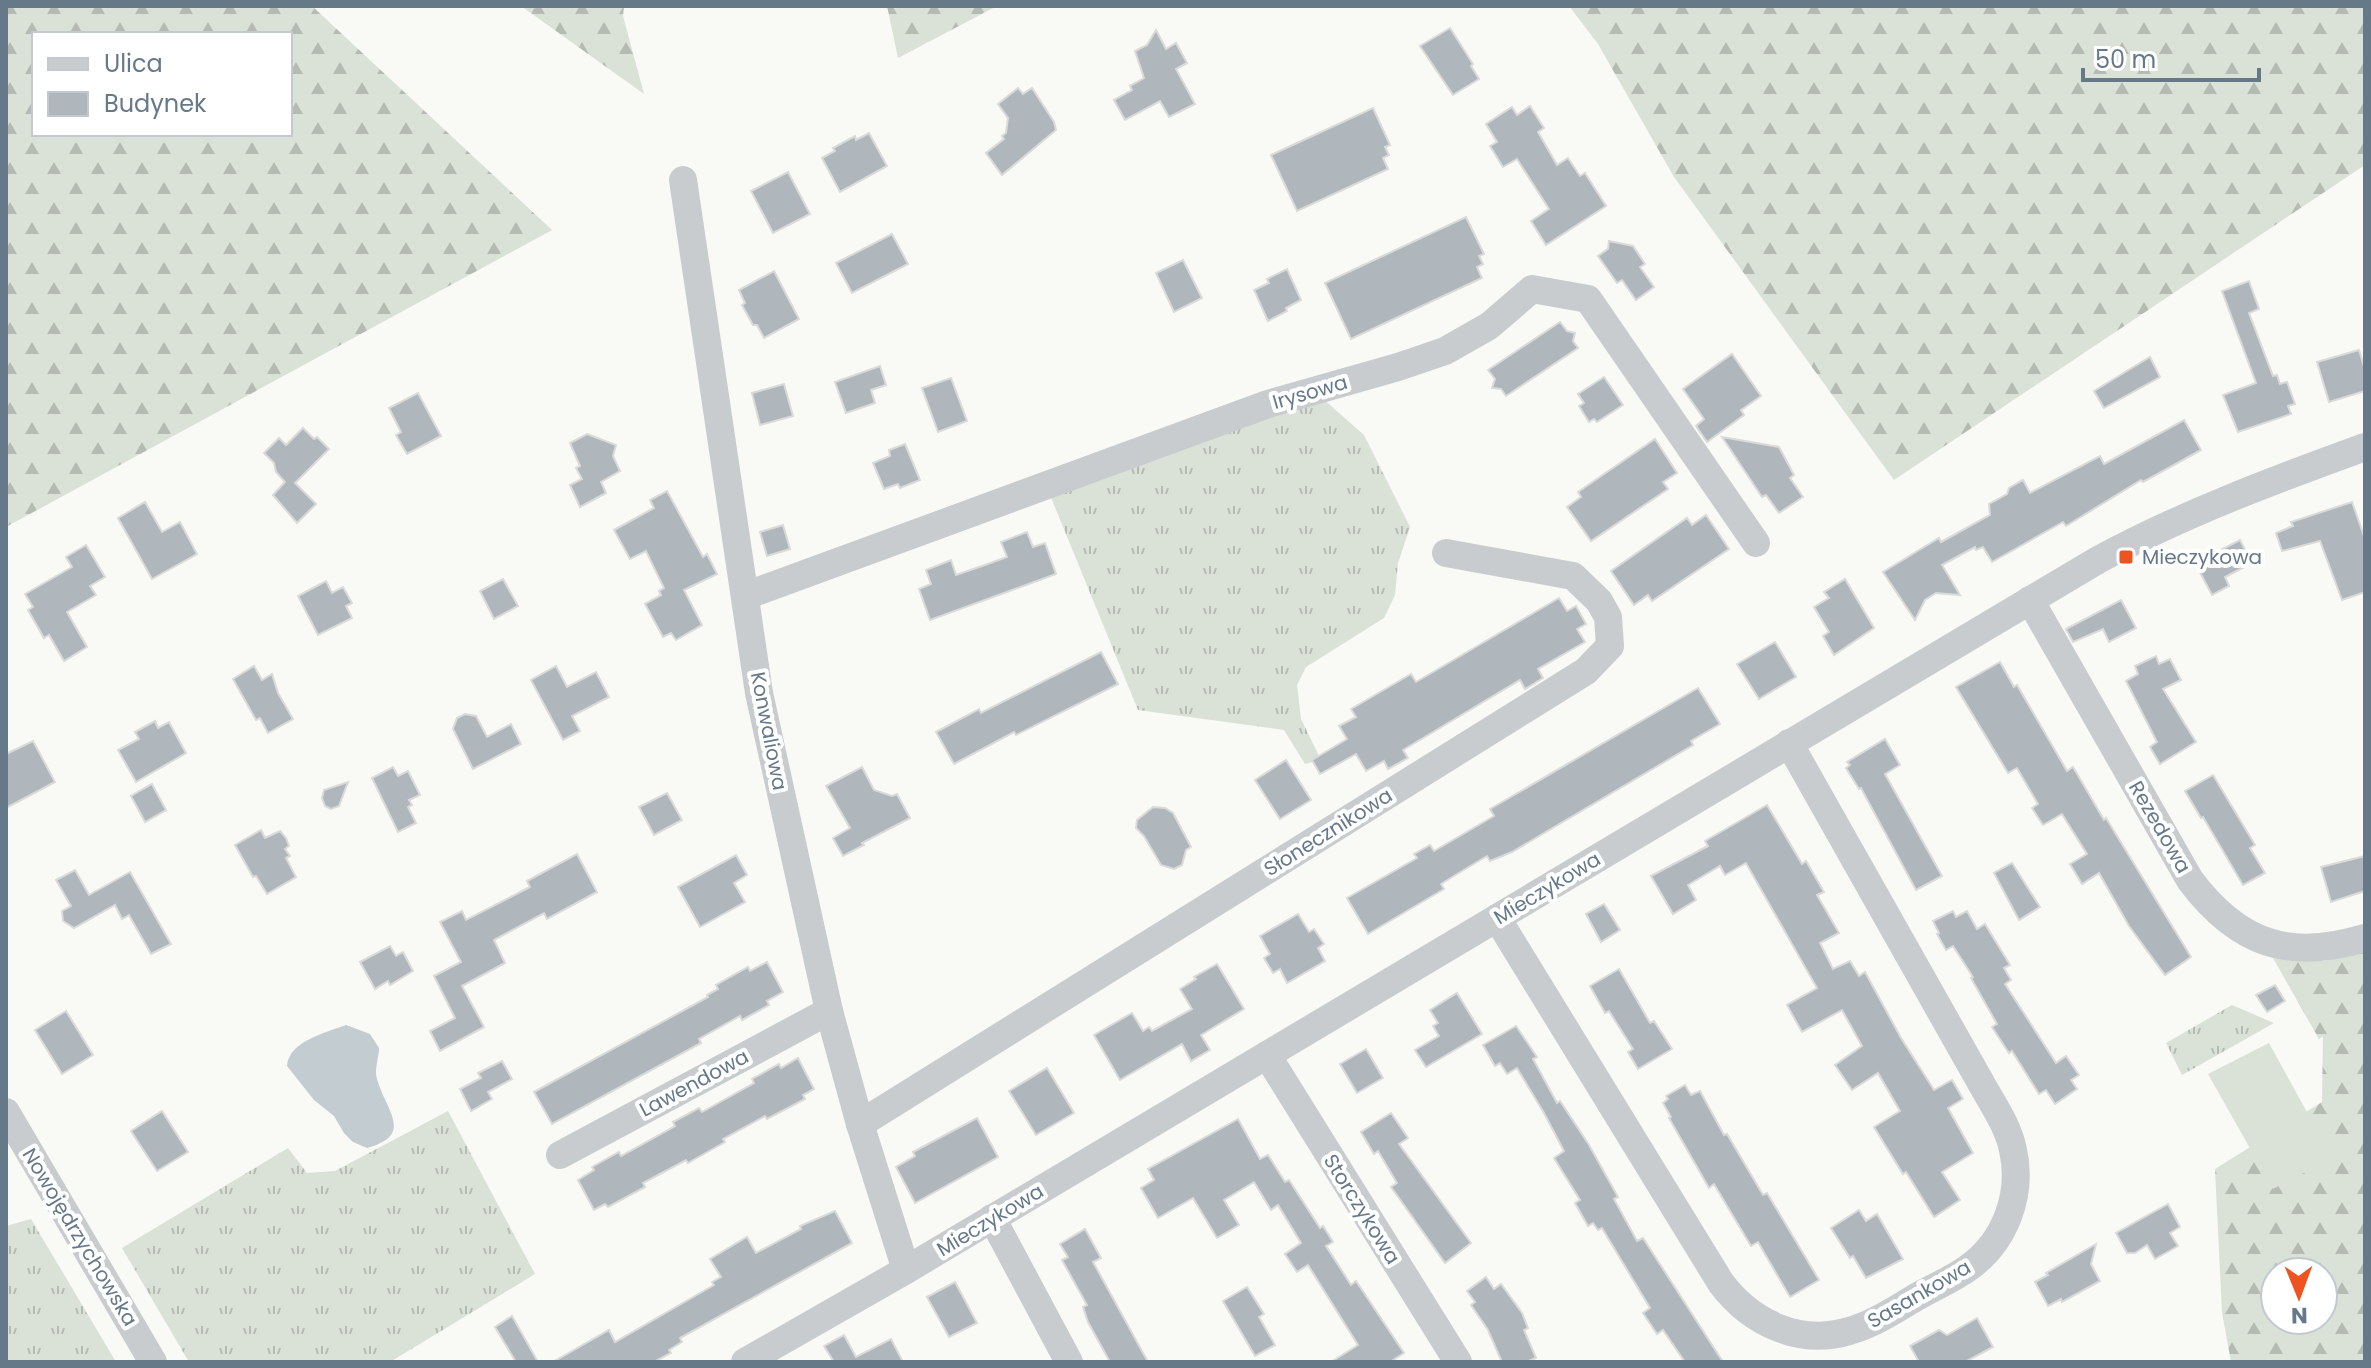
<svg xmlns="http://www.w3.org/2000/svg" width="2371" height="1368" viewBox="0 0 2371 1368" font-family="Poppins,sans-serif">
<defs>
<pattern id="grass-tufts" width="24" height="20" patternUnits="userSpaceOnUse" patternTransform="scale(2)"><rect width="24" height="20" fill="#dae1d6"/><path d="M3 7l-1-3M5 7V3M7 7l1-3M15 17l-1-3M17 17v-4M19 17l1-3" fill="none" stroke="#b5bbb3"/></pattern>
<pattern id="forest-firs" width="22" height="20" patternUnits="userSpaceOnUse" patternTransform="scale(2)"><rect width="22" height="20" fill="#dae1d6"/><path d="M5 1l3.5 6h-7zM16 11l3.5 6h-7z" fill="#b5bbb3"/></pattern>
</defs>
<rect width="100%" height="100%" fill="#f9f9f6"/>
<!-- grass -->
<g fill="url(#grass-tufts)">
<polygon points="1322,398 1364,435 1410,527 1398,563 1395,595 1384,618 1306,667 1297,685 1301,719 1321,760 1305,764 1284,730 1138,710 1050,495"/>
<polygon points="2232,1005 2274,1023 2182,1075 2166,1043"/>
<polygon points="448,1111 535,1274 390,1362 189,1362 122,1248 288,1148 307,1173 335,1171"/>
<polygon points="31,1219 116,1362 6,1362 6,1226"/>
</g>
<!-- forest -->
<g fill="url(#forest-firs)" fill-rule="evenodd">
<path d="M6,6H312L552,230L6,527ZM290,34V134H34V34Z"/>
<polygon points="521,6 624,6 623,16 644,94"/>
<polygon points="887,6 997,6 898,58"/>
<polygon points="1569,6 2365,6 2365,165 1894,480 1674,177 1598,44"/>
<path d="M2365,951V1362H2231L2222,1312L2215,1169L2322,1102L2323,1036L2319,1039L2273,958L2324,961ZM2275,1272H2323V1320H2275Z"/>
</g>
<!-- pitch -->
<polygon fill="#dae1d6" points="2269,1043 2332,1158 2273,1189 2208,1074"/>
<!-- water -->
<path fill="#c2ccd1" d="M346,1025L370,1034L379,1048C379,1058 374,1069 377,1079C386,1111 415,1135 367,1148L353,1142L344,1133L334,1116L314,1100L287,1066C289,1041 325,1033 346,1025Z"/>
<!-- building -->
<g fill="#afb7bd" stroke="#dadad8" stroke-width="2">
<polygon points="1450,28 1473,64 1471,66 1479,79 1453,95 1420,46"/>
<polygon points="1156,30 1166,49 1176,43 1187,63 1176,69 1195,104 1169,117 1160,101 1125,120 1114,100 1132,90 1130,86 1144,78 1135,51 1147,45"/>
<polygon points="1018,88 1023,94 1032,88 1054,122 1056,130 1002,175 986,153 1004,139 1002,136 1006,133 1008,118 998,104"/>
<polygon points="1530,106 1544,128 1538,132 1557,165 1568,158 1580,176 1585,173 1606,206 1546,245 1531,221 1549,209 1517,159 1503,167 1490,146 1497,142 1486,124 1512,107 1517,115"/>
<polygon points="1373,108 1390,145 1385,147 1389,155 1383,158 1388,169 1297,211 1271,155"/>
<polygon points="869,133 887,166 840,192 822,158 835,151 833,148 855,136 856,140"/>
<polygon points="788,172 810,214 773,233 751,191"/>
<polygon points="1466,217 1484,254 1479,256 1483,264 1477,267 1482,278 1351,339 1325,283"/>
<polygon points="892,234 908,264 852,293 836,263"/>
<polygon points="1609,241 1633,246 1645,264 1640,267 1654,287 1636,300 1622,280 1617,283 1598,256 1608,249"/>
<polygon points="1183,260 1202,298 1174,312 1156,273"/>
<polygon points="1287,269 1301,300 1286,308 1287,311 1268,321 1254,290 1269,283 1267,279"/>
<polygon points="774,271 799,319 764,338 757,325 753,325 742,305 745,303 739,290"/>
<polygon points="2249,281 2259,309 2249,313 2273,376 2277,375 2280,384 2287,382 2295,404 2288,406 2291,414 2238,432 2223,395 2256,383 2222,291"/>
<polygon points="1560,322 1567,331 1575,333 1573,341 1578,348 1506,396 1501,389 1492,388 1495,379 1488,370"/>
<polygon points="2359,350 2365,370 2365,391 2329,402 2317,362"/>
<polygon points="1732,354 1761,396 1741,410 1744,415 1707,442 1696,426 1704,419 1683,389"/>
<polygon points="2150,357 2160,377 2104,408 2094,391"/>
<polygon points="880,366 886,385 871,390 875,403 846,413 835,382"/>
<polygon points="1604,377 1623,405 1597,422 1594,419 1589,422 1579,406 1584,403 1578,394"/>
<polygon points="951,378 967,421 938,432 922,388"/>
<polygon points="784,384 793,416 760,425 752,393"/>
<polygon points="418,393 441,436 407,454 396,435 401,432 389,408"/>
<polygon points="2184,420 2201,450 2143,482 2141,480 2066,526 2063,522 1992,562 1983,547 1976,550 1975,547 1942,565 1960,595 1936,593 1925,600 1915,620 1883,572 1939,538 1941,542 1990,515 1989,504 2007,494 2009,488 2023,480 2030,493 2100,456 2104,464"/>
<polygon points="303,428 314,439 317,437 329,449 295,483 316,504 297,523 273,495 285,482 276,472 274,463 264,453 279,438 286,445"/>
<polygon points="587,434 616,445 613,456 620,471 601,482 606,493 580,507 570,485 582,479 576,468 580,466 570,443"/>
<polygon points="1722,437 1779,447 1794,475 1790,478 1803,497 1779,513 1766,495 1762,497"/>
<polygon points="1655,439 1677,473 1663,482 1668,489 1591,541 1567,507 1581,497 1578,492"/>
<polygon points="905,444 920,480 900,488 898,484 884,489 873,463 890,456 889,450"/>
<polygon points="667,491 703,557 707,554 717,574 684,590 702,625 676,640 671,633 663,637 645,604 661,595 659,591 664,588 646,551 630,559 614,530 654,508 650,500"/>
<polygon points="145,502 162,532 180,522 197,554 152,579 118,518"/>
<polygon points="2352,502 2365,539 2365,592 2342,600 2320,541 2282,551 2276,533 2293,526 2291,522"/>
<polygon points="1706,515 1729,549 1652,601 1648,595 1634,605 1611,571 1687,518 1692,525"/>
<polygon points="783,525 790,549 767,556 760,532"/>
<polygon points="1027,532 1033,547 1045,543 1056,574 930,620 919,589 931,584 926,570 951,560 956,575 985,565 1007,557 1001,542"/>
<polygon points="2240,540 2252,563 2225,577 2229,586 2212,595 2195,563"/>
<polygon points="86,545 105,577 90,586 96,595 67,612 87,647 64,661 49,635 44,638 28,610 33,607 25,594 72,567 66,557"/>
<polygon points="503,579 518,606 494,619 480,591"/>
<polygon points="1845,579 1874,628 1834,655 1823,636 1829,632 1814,607 1829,598 1824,592"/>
<polygon points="326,581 332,593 343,587 352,603 346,606 352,618 318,635 298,596"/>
<polygon points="1559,598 1567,611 1576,606 1586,624 1577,629 1585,642 1538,669 1543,678 1525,689 1520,680 1403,750 1408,758 1388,769 1384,761 1366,771 1356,754 1320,774 1312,760 1347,739 1339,726 1356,717 1351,709 1411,674 1416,682"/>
<polygon points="2121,600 2136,628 2109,642 2103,629 2073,642 2066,629"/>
<polygon points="1775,642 1796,677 1759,699 1737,664"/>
<polygon points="1101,652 1118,684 1016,735 1014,732 954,764 936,732 979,709 981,713"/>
<polygon points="2156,656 2159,664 2170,659 2181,680 2163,689 2196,742 2160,764 2150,747 2157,742 2126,681 2138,674 2135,666"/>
<polygon points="2000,662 2014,687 2017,685 2067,771 2073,767 2104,820 2106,818 2191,957 2165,975 2129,926 2099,873 2082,884 2070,864 2087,854 2062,814 2043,825 2032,808 2038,804 2017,768 2008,773 1956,687"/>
<polygon points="254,666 262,680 272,674 278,693 293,719 268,733 260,718 256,720 233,679"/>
<polygon points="556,666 567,687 596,672 609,697 572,716 580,731 563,740 531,680"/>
<polygon points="1698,688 1720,724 1691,741 1693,745 1512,852 1490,861 1487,856 1462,871 1441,884 1444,889 1368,934 1347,898 1417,858 1414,854 1430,845 1434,851 1494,816 1490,809"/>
<polygon points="465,714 476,716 487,737 511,724 521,744 473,769 453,729 457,718"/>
<polygon points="155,721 158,728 169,722 186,753 136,782 118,750 139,739 135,732"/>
<polygon points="1885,739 1900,765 1885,774 1942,876 1916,890 1861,788 1859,789 1846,768 1850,765 1847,762"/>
<polygon points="33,741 55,782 6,808 6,754"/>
<polygon points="1286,760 1311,800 1280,819 1255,780"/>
<polygon points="393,767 398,776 408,771 420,795 409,800 412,805 408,807 416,823 398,832 372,778"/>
<polygon points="862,767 874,790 892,796 897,794 910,818 862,843 864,845 843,856 833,838 850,828 826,786"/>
<polygon points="2213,775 2255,845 2250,848 2265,873 2243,885 2203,817 2201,818 2185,791"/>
<polygon points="348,782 339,806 331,809 325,806 322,798 324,790"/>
<polygon points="152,784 166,810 145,822 131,796"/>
<polygon points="667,793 682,820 654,835 639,807"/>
<polygon points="1767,805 1802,864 1806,861 1824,892 1817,895 1839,933 1820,943 1833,969 1850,961 1859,976 1865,972 1901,1038 1934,1090 1952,1080 1963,1099 1948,1108 1973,1153 1942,1172 1960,1200 1934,1217 1906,1172 1903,1174 1874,1127 1900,1111 1878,1073 1852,1090 1835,1065 1862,1046 1842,1010 1802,1032 1787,1005 1817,988 1746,863 1725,875 1720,866 1688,885 1696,900 1673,914 1651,876 1708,846 1705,841"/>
<polygon points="1153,807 1165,808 1173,813 1191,847 1186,850 1182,865 1174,869 1161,865 1144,836 1136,828 1137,820"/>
<polygon points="261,830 265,838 280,831 286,838 289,846 285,849 290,856 286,858 296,877 267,894 256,876 253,877 235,845"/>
<polygon points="577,854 597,892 547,919 544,913 494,940 505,963 462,986 484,1027 440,1051 430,1031 455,1018 434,976 461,962 440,922 462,911 466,920 530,887 527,881"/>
<polygon points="736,855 747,875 734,883 745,902 700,927 678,887"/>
<polygon points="2365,856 2365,891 2331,902 2321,867"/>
<polygon points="2012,863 2040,907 2019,920 1994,873"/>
<polygon points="75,870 89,895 130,872 171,944 151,954 129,915 122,919 115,905 74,928 63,921 62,911 71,906 56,880"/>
<polygon points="1604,904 1620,930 1601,942 1586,914"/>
<polygon points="1953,911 1956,917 1967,911 1977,929 1985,924 2010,965 2004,968 2011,980 2005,984 2056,1063 2066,1056 2079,1075 2071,1080 2077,1089 2055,1104 2046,1090 2039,1094 2012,1051 2009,1053 1992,1027 1997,1024 1971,978 1973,977 1953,946 1946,950 1937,934 1939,933 1933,921"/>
<polygon points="1298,914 1309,932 1314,929 1324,944 1318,948 1325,961 1287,983 1280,969 1273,973 1264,958 1270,954 1260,936"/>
<polygon points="390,946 396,956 403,952 413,971 390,985 388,981 375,989 360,962"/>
<polygon points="767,962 783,992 767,1001 769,1005 742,1020 740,1016 699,1039 701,1043 552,1124 534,1092 708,997 707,995 718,989 716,985 748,967 750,971"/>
<polygon points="1217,964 1244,1009 1201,1035 1210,1050 1191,1061 1182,1044 1120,1080 1094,1035 1132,1013 1143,1031 1149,1027 1152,1031 1192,1009 1180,989 1196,979 1194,977"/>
<polygon points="1619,969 1650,1023 1654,1021 1672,1049 1638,1069 1628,1052 1633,1049 1609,1011 1605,1013 1590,986"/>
<polygon points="2275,985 2285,1001 2267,1012 2256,995"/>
<polygon points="1457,993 1482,1034 1426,1067 1415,1050 1439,1036 1433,1026 1438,1023 1430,1010"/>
<polygon points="66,1011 93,1055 62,1074 35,1030"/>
<polygon points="1516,1026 1537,1057 1533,1059 1557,1103 1560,1101 1589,1145 1618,1197 1614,1199 1637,1241 1643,1238 1723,1362 1685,1362 1663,1330 1657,1334 1643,1313 1650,1308 1602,1228 1598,1230 1593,1223 1588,1226 1575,1203 1580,1200 1554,1158 1564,1151 1544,1113 1517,1068 1507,1074 1500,1063 1495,1066 1483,1045"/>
<polygon points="1366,1049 1383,1078 1357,1093 1340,1064"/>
<polygon points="798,1058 814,1089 803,1095 805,1099 767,1119 765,1116 723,1139 725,1142 688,1163 686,1160 643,1183 645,1187 608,1207 605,1204 594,1210 578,1180 594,1170 592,1167 619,1152 621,1156 675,1126 673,1122 699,1108 702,1112 754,1083 752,1079 779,1064 781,1068"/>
<polygon points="502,1061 512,1079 488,1092 492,1099 471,1111 460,1089 481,1078 478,1073"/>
<polygon points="1047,1068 1074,1113 1036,1135 1009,1091"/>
<polygon points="1685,1085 1691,1095 1700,1091 1724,1135 1727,1134 1763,1195 1767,1193 1819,1280 1790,1297 1758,1242 1751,1246 1714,1184 1709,1188 1669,1118 1671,1117 1663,1103 1668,1099 1666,1096"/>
<polygon points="162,1111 188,1152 157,1171 131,1131"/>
<polygon points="1391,1113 1408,1138 1399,1144 1471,1243 1445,1263 1399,1198 1391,1187 1397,1183 1378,1151 1374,1154 1361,1132"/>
<polygon points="977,1118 998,1157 915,1203 896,1167 915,1156 913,1152"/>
<polygon points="1238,1119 1260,1159 1268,1155 1285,1182 1289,1180 1320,1228 1323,1226 1333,1242 1326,1246 1351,1285 1356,1281 1404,1353 1390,1362 1331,1362 1358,1345 1308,1265 1297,1272 1285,1254 1301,1243 1278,1205 1271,1210 1254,1182 1224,1200 1239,1225 1217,1238 1193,1198 1158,1218 1141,1188 1154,1180 1148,1169"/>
<polygon points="2168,1204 2180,1227 2170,1233 2178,1246 2155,1259 2147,1245 2135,1253 2127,1253 2116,1233"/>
<polygon points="1859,1210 1866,1221 1877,1214 1903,1259 1866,1278 1853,1256 1850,1258 1831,1228"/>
<polygon points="835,1211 852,1243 680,1338 682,1342 669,1350 671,1353 654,1362 553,1362 609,1330 615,1342 714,1285 712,1282 721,1277 710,1259 747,1237 756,1253 801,1229 800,1226"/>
<polygon points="1085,1229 1101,1258 1093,1262 1148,1362 1110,1362 1088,1322 1083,1307 1087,1305 1062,1260 1068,1257 1060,1244"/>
<polygon points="2096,1244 2091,1264 2100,1281 2062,1302 2061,1299 2048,1306 2035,1282 2048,1275 2046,1273"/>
<polygon points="1486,1277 1494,1289 1501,1284 1522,1313 1528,1328 1524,1330 1536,1358 1526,1362 1502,1362 1488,1330 1471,1305 1475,1302 1467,1291"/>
<polygon points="955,1282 977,1323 949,1337 927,1297"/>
<polygon points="1247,1287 1264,1314 1259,1317 1275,1345 1255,1356 1223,1301"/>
<polygon points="512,1316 538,1362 516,1362 495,1327"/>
<polygon points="1977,1318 1993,1347 1965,1362 1919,1362 1910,1346 1939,1330 1947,1335"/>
<polygon points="844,1335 856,1357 891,1339 903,1362 834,1362 824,1346"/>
</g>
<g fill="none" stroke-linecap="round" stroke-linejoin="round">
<!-- minor -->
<g stroke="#c8cccf" stroke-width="28">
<polyline points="683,180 759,693 829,1011 860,1124 906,1270"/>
<polyline points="745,596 1268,404 1398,367 1445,351 1489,326 1532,289 1588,299 1756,543"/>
<path d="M2030,600L2190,880C2238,944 2289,961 2365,938"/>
<path d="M1497,918L1721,1283C1751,1323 1800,1346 1849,1331C1875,1324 1897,1308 1920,1295C1936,1286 1953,1279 1968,1268C2005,1242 2023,1195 2013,1150C2009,1129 1996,1109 1985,1090L1789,743"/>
<polyline points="1267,1055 1458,1362"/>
<polyline points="6,1112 153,1362"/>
<polyline points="860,1124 1586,671 1610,646 1608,617 1599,601 1573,576 1446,553"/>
<polyline points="560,1155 829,1011"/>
<polyline points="992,1218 1069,1362"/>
<path d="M745,1362L906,1270L2098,560C2183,514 2274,480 2365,447"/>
</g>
</g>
<!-- markers -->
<rect fill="#ee5320" stroke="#fff" stroke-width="3" x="2118" y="549" width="16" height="16" rx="4"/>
<g text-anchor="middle" stroke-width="8" stroke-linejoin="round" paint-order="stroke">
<!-- street labels -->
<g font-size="20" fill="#667989" stroke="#fff">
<text transform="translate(1310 392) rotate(-16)" y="7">Irysowa</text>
<text transform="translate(769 731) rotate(79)" y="7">Konwaliowa</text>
<text transform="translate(2160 827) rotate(60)" y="7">Rezedowa</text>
<text transform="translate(1328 832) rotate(-32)" y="7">Słonecznikowa</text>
<text transform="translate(1547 888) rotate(-31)" y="7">Mieczykowa</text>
<text transform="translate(694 1083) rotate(-28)" y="7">Lawendowa</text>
<text transform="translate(1362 1209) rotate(58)" y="7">Storczykowa</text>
<text transform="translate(990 1220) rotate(-31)" y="7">Mieczykowa</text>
<text transform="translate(80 1237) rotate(59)" y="7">Nowojędrzychowska</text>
<text transform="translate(1919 1294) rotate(-30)" y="7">Sasankowa</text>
</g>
<!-- poi labels -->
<g font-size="20" fill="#667989" stroke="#fff" text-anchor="start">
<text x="2142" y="564">Mieczykowa</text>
</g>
</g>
<!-- border -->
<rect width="2371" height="1368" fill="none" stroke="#667989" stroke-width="16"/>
<!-- legend -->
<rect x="32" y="32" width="260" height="104" fill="#ffffff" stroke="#c2c9d0" stroke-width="2"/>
<rect x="48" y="58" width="40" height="12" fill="#c8cccf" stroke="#c2c9d0" stroke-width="2"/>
<text x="104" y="72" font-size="24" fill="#667989">Ulica</text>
<rect x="48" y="92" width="40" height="24" fill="#afb7bd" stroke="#c2c9d0" stroke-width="2"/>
<text x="104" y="112" font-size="24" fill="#667989">Budynek</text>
<!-- north arrow -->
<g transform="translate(2299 1296) rotate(179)"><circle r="38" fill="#ffffff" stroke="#c2c9d0" stroke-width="2"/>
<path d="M0-6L14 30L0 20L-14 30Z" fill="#ee5320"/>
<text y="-12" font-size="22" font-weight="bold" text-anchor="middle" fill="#667989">N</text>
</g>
<!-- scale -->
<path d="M2083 68v12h176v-12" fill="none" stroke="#667989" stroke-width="4"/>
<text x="2095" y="68" font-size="24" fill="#667989" stroke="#ffffff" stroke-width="6" paint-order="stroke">50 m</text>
</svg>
